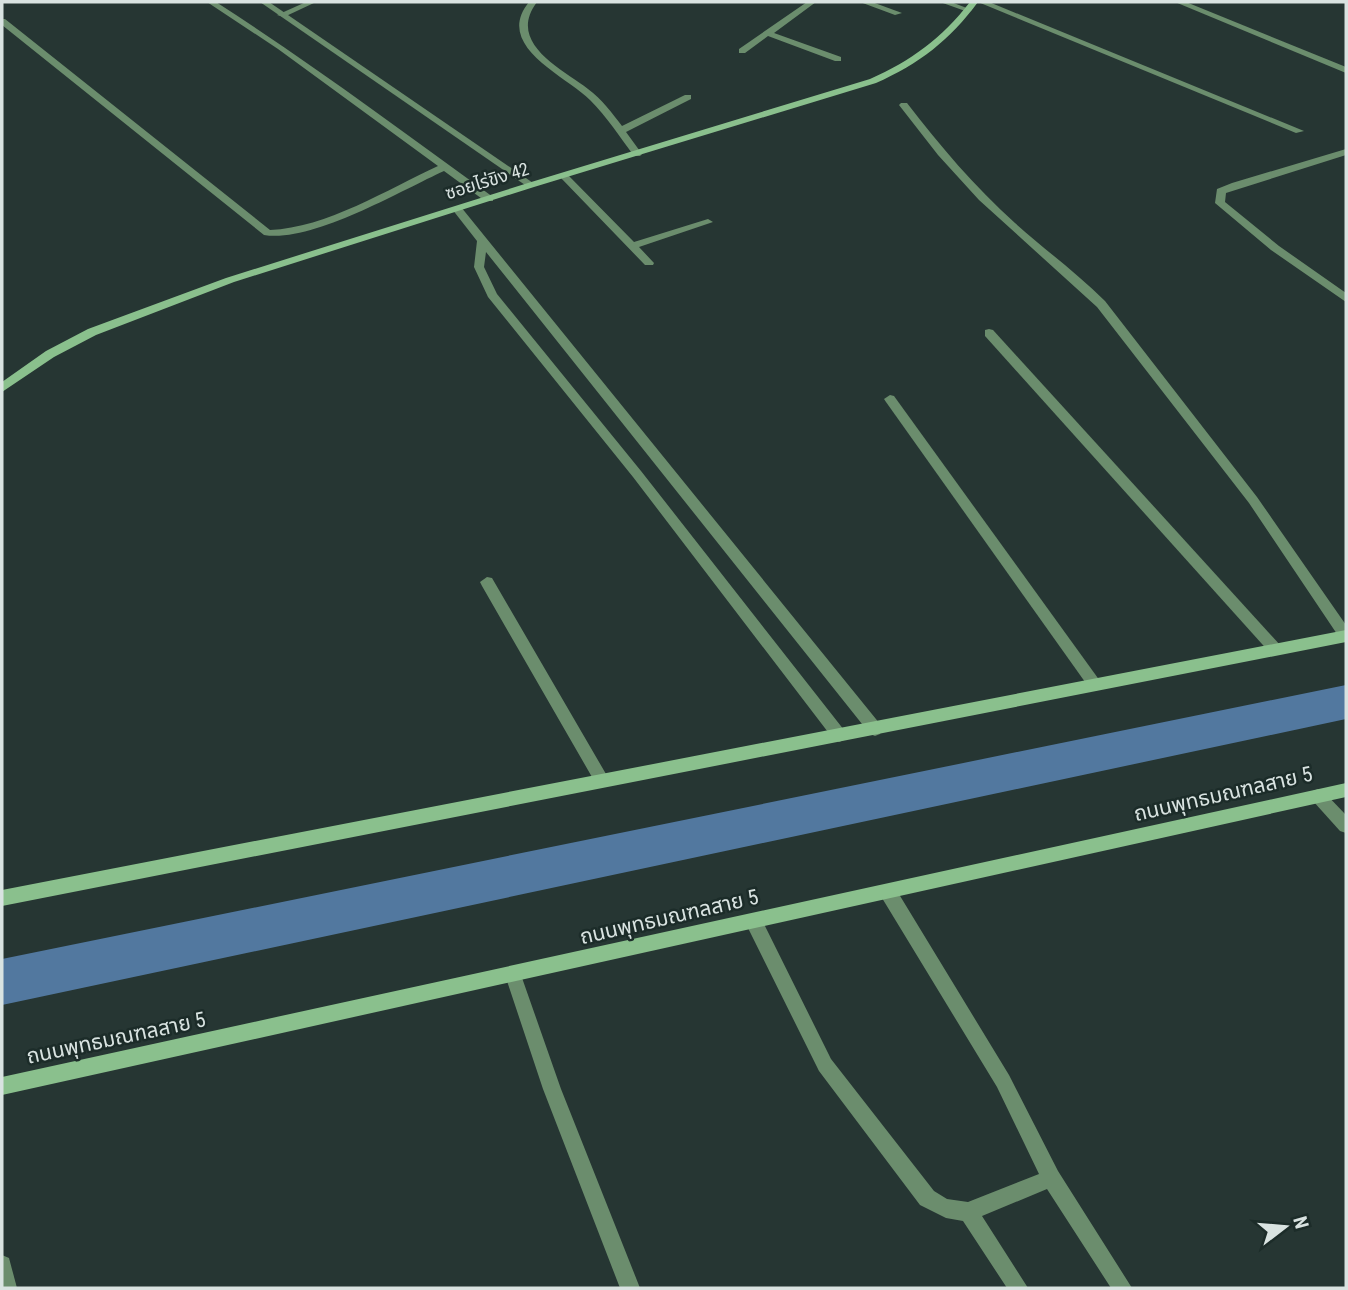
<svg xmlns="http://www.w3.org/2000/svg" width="1348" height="1290" viewBox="0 0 1348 1290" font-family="'Roboto Condensed','Noto Sans Thai',sans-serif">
<rect width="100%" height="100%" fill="#263633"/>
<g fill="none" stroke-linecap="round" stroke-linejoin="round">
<!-- canal -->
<polygon fill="#52789f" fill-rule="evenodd" points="1346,685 1346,719 2,1005 2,959"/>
<!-- lane -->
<g fill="#6b8d6d" fill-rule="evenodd">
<path d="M207,2H216C311,63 402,131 493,197V201H485L444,171C400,191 312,243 264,235L2,25V19H5L270,230C326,228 388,189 438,166L278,49Z"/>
<polygon points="306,2 316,2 284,17 277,15"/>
<path d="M529,2H537C506,43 562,69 588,89C602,99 612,113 622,126L685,95H691V99L626,132L642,154L640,156H634C620,137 607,117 590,100C566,76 493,46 529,2Z"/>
<polygon points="978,2 989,2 1304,131 1296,133"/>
<polygon points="1175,2 1186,2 1346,67 1346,73"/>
<path d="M901,103H907C940,146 975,187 1015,223C1045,250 1077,273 1105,301L1257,497L1346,625V642L1341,640L1249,503L1097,307L979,200L938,155L899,105Z"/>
<polygon points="1346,149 1346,155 1226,193 1225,202 1279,246 1346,293 1346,302 1271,250 1215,203 1217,189 1232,183"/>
<polygon points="989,329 993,330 1281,646 1283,650 1281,654 1271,654 985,336 985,330"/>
<polygon points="890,395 894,396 1100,681 1102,685 1100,689 1095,691 1090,689 886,402 884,399"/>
<polygon points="1318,789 1323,791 1346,815 1346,833 1340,831 1313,801 1310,796 1313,791"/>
<polygon points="888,884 894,886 1009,1075 1058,1171 1132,1288 1111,1288 1047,1189 982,1216 1028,1288 1007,1288 963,1221 946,1218 920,1205 819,1071 748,928 746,922 748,916 754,914 760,916 831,1059 934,1191 947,1199 968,1202 1039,1174 997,1087 882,898 880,892 882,886"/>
<polygon points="513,967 519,969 521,975 561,1089 640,1288 620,1288 543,1089 505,975 507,969"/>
</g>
<!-- street -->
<g fill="#6b8d6d" fill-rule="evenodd">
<polygon points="260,2 269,2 536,185 528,187"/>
<polygon points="807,2 816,2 774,33 841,57 841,61 835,61 768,36 745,53 739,53 739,49"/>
<polygon points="860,2 872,2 902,13 895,15"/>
<polygon points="940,2 951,2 972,10 968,12"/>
<polygon points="561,174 567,174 634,242 708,219 713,222 639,247 654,263 653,265 645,265 561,178"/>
<polygon points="457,206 461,207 880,724 882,729 880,734 875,736 870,734 486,252 484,267 497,294 641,471 844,730 846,735 844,740 839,742 834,740 633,477 488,297 474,267 477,241 452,209"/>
<polygon points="487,577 492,578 606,774 609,779 606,784 601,786 596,784 482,586 480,582"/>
<polygon points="2,1255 9,1258 17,1288 2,1288"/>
</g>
<!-- secondary -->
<g fill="#8ac08d" fill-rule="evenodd">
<path d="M970,2H978C950,40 919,64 876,83L534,187L234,282L96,335L54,357L2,392V382L46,351L88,329L226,278L528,183L870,79C911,61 942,38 970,2Z"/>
<polygon points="1346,630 1346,642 2,906 2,890"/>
<polygon points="1346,783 1346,797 2,1095 2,1077"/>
</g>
</g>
<g text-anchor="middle" stroke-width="5" stroke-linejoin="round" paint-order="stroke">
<!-- far-street labels -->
<g font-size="18" fill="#d9e3e1" stroke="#1c2c29">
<text transform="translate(487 181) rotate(-17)" y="6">ซอยไร่ขิง 42</text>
</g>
<!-- street labels -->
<g font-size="21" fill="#d9e3e1" stroke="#1c2c29">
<text transform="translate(1223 794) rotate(-13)" y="7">ถนนพุทธมณฑลสาย 5</text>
<text transform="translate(669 917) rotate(-13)" y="7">ถนนพุทธมณฑลสาย 5</text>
<text transform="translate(116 1038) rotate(-12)" y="7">ถนนพุทธมณฑลสาย 5</text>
</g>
</g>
<!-- border -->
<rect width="1348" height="1290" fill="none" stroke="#d9e3e1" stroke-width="7"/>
<!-- north arrow -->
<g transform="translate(1285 1227) rotate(74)" stroke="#1c2c29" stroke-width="5" paint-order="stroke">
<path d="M0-5L12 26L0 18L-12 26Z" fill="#d9e3e1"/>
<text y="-10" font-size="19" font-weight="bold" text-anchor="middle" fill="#d9e3e1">N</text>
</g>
</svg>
